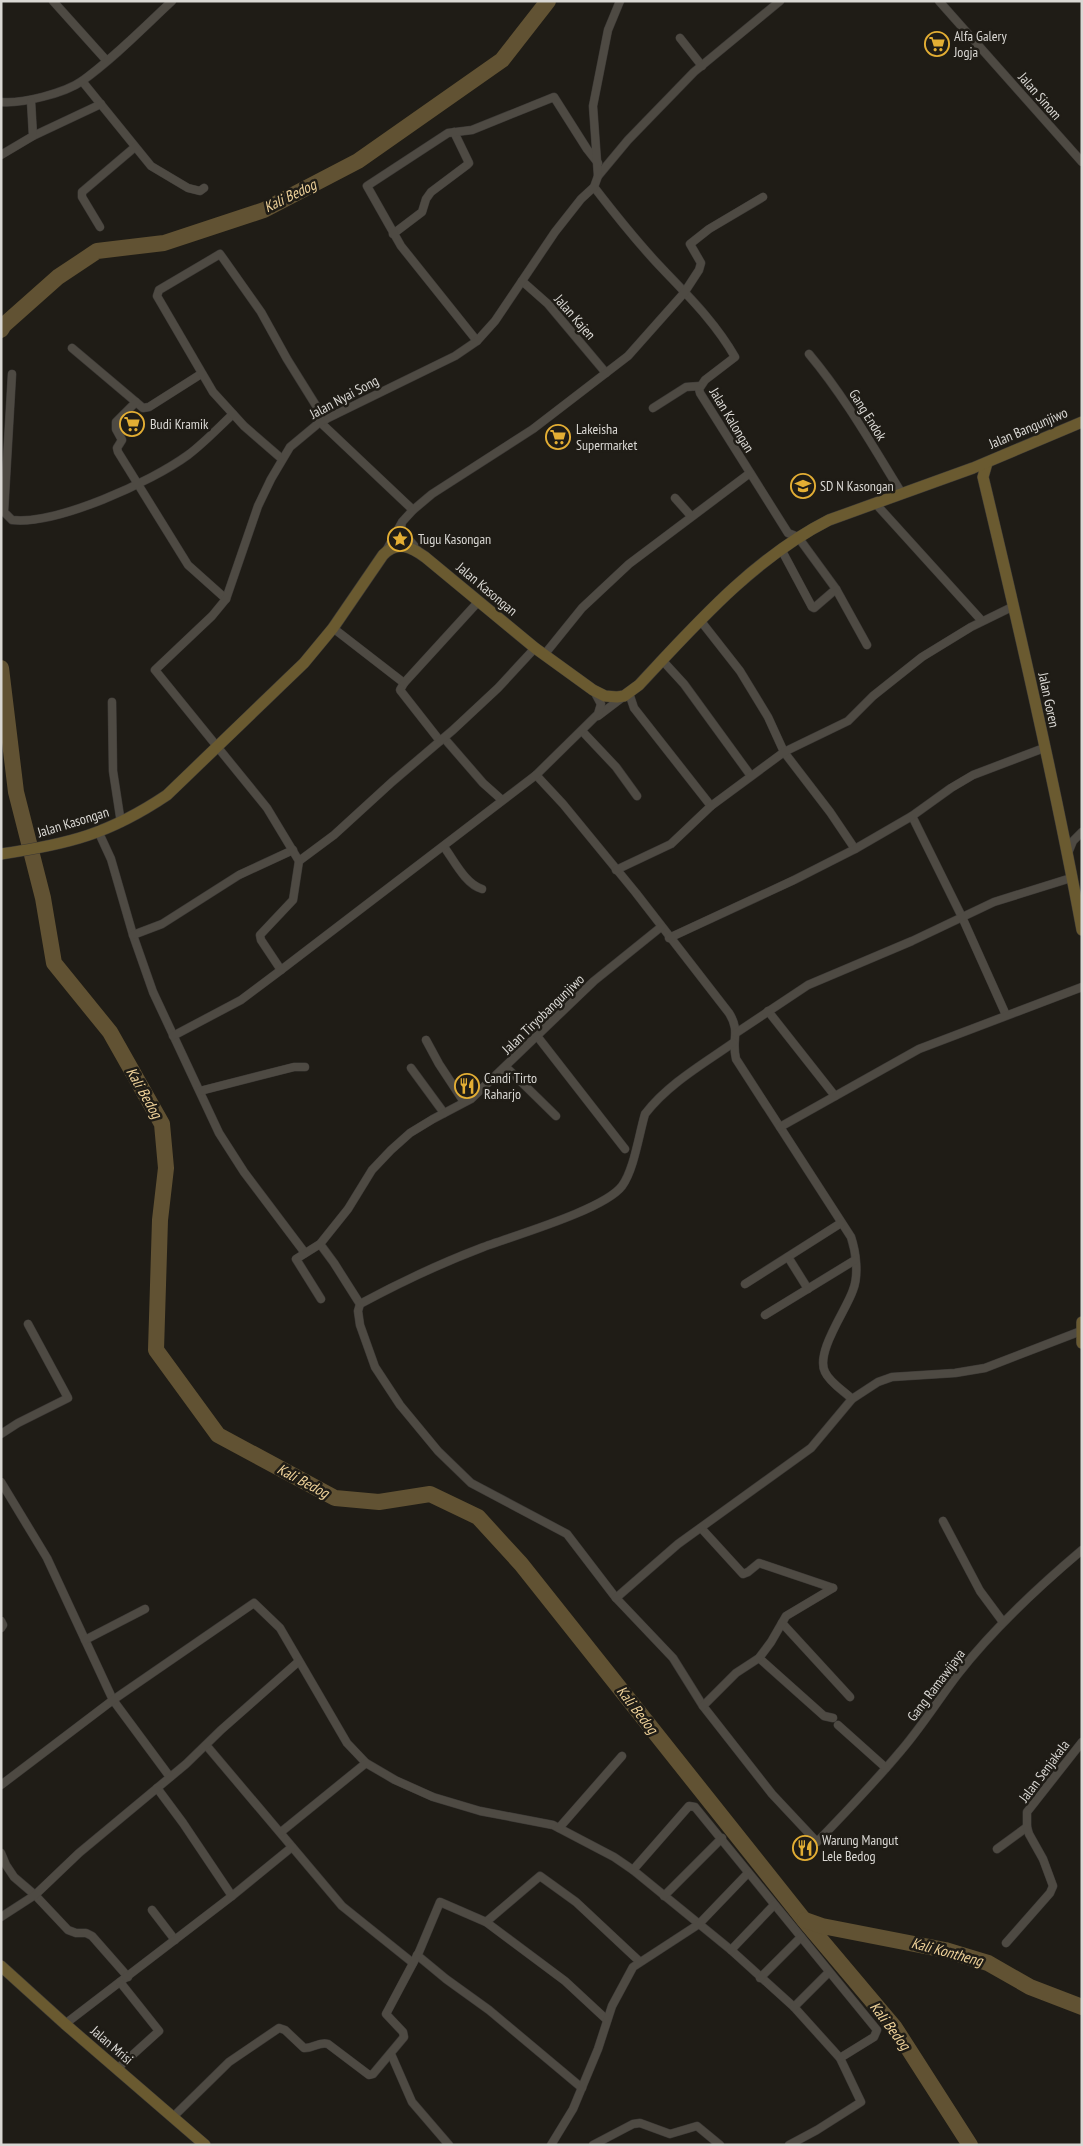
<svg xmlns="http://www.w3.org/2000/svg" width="1083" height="2146" viewBox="0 0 1083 2146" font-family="'PT Sans Narrow',sans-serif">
<rect width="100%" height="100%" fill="#1f1c16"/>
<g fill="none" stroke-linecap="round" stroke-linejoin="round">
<!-- river -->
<g stroke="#615233" stroke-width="16">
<polyline points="1,330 4,325 58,277 97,251 164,243 264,210 358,161 502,60 548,1"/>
<polyline points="1,668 16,792 43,898 54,963 110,1032 162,1124 166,1168 160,1220 156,1350 218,1435 335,1498 379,1502 430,1494 478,1517 521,1564 804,1920 895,2028 970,2145"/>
<polyline points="805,1920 822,1926 945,1950 988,1963 1030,1987 1082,2007"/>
</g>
<defs>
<g id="street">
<polyline points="53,1 106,60"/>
<polyline points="939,1 1082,162"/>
<polyline points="680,38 702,66"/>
<polyline points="82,81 151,166 188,188 200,191 204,188"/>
<path d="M1,102C22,104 65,93 82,81C114,58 143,28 172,1"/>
<polyline points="33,136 101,104"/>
<polyline points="1,155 33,136 31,101"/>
<polyline points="598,176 628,140 694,72 780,1"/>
<path d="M594,187C614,213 634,238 656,262C684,292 714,320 735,357L705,380L699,389L700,393L788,533L798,537L836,589L867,645"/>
<polyline points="100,227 82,197 82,192 135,147"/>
<polyline points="393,234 422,212 426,199 431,192 467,165 469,163 454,132"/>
<polyline points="522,281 548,304 606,373"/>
<polyline points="477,341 401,246 367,186 448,133 472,130 554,97 587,149 598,163"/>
<polyline points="72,348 143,408 149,407 201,374"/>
<path d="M809,354C845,397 872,445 901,492"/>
<path d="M12,374L4,512L12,520C57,525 151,482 188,455C204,443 218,428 233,414"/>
<polyline points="136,402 116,422 116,429 122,440 117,448 118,452 188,565 226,599"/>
<polyline points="653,408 686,387 700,386"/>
<polyline points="320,422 413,510"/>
<polyline points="282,459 244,426 213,392 157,296 159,290 220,254 261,312 287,359 325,420"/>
<polyline points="675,498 691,516"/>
<polyline points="875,503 982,621"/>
<polyline points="417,549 405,535 401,527 402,522 413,510 432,494 533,429 628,356 684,293 699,270 701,263 690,244 709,229 763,197"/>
<polyline points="781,549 812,607 814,608 836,589"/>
<polyline points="386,551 401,524"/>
<polyline points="700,620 740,671 768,717 784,752 830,812 855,849"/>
<polyline points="333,628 404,683 400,690 440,741"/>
<polyline points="544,655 582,608 629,564 750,473"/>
<polyline points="662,660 684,684 751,776"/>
<polyline points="404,683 478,602"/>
<polyline points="629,693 634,708 711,806"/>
<polyline points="112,702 113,771 121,823"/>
<polyline points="598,716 623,697"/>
<polyline points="582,731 616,767 637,796"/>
<polyline points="444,738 483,783 502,800"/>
<path d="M536,775L563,804L636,893L729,1013C741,1032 731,1039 736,1059L851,1237C856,1252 859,1275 853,1290C847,1309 815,1352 825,1372C830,1383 844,1391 852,1399"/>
<polyline points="912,816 962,917 1006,1015"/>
<polyline points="99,833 111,859 133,935 153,992 219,1133 244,1172 305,1253"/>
<path d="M444,847C454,860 465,884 482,889"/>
<polyline points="1068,853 1073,841 1082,832"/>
<polyline points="299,861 334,835 392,782 453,730 498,688 535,648"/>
<polyline points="616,870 671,844 711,806 784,752 848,721 873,696 922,657 971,627 1014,606"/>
<polyline points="133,935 162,924 239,875 293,850"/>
<polyline points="669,938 794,880 855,849 912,816 951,788 973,775 1044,748"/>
<polyline points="281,970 261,940 260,935 293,900 299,861 267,808 155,670 212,616 226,599 258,506 271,479 290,447 320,422 455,356 477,341 495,321 555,232 581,199 594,187 598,176 593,106 608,30 620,1"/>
<polyline points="768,1011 835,1096"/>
<polyline points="736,1033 808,985 912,941 994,902 1071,878"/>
<polyline points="173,1036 241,1000 281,970 536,775 598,714 601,704 594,691"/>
<polyline points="537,1036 625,1149"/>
<polyline points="426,1040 439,1064 464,1102"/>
<polyline points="506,1067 556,1116"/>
<polyline points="411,1068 444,1113"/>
<polyline points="200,1091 294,1067 305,1067"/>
<polyline points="780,1127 919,1049 1082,987"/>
<path d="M320,1244L334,1263L360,1304L358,1311L360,1325L375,1367L400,1405L438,1451L471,1483L567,1534L616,1598L673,1658L703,1706L772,1794L817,1842C845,1813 873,1784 899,1753C921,1728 938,1700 958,1674C994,1628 1037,1588 1082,1550"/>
<polyline points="788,1257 808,1289"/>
<polyline points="745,1284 841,1223"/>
<polyline points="321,1299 296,1259 320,1244 348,1209 372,1170 391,1150 410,1133 433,1119 471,1099 594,981 661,927"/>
<path d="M360,1304C399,1283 439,1264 481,1248C512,1236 604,1210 622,1186C634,1170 639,1134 645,1114C668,1084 703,1064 733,1043"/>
<polyline points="765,1315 855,1260"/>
<polyline points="1,1434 18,1423 68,1398 28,1324"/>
<polyline points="1,1482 47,1558 113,1700 170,1777"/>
<polyline points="943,1521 980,1591 1003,1622"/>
<polyline points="701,1528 743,1574 748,1572 759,1563 833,1588"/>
<polyline points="616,1598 678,1544 811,1448 852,1399 878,1382 892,1377 955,1373 985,1368 1081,1331"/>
<polyline points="1,1621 3,1625 1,1628"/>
<polyline points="782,1623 850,1697"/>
<polyline points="85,1640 145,1609"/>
<polyline points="759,1658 824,1716 833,1718"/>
<polyline points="703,1706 736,1673 759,1658 771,1642 786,1616 833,1588"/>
<polyline points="838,1725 886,1768"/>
<polyline points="206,1745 342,1906 413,1963"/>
<polyline points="1,1785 113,1700 254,1603 280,1628 347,1743 366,1763 395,1780 433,1797 480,1811 553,1825 614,1857 633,1870 731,1950 794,2007 840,2058 861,2102 817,2130 789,2145"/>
<polyline points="157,1788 183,1823 232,1896"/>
<polyline points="559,1828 622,1756"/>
<polyline points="281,1832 366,1763"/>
<polyline points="997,1849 1027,1827"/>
<polyline points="1,1853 6,1865 14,1877 35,1895 68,1930 76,1933 86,1933 92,1936 128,1977"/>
<polyline points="633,1870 689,1806 695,1807 877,2030 874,2037 840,2058"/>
<polyline points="664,1896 722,1838"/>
<polyline points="152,1910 175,1940"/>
<polyline points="1,1917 35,1895 79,1853 186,1764 221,1730 298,1662"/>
<polyline points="486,1922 540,1876 576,1902 639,1961"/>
<polyline points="1006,1943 1050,1893 1053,1886 1043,1859 1029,1834 1027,1827 1027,1812 1082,1742"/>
<polyline points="731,1950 774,1905"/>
<polyline points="417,1955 446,1979 489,2010 582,2088"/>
<polyline points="760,1978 801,1937"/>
<polyline points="794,2007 829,1972"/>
<polyline points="65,2024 232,1896 292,1847"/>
<polyline points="391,2054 412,2102 449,2145"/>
<polyline points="117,2069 159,2031 120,1982"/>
<path d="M173,2117L229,2062L279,2028L285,2030L304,2048C313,2049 319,2041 328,2044L369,2075L373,2074L404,2037L403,2032L386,2014L419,1952L440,1902L486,1922L565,1981L607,2020"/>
<polyline points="551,2145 573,2109 598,2049 612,2006 633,1967 699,1924 748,1873"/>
<polyline points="593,2145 633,2124 640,2123 670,2134 697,2126 720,2145"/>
</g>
<g id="secondary">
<path d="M987,463L983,477C1019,627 1054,778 1082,930"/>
<path d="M1,854C69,844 109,834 167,795L304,663L333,628L383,555C398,540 411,547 425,557L535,648L593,690L605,696L617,697L624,696L639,685C696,624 754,558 829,520L973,468L1082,422"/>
<polyline points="1082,1322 1082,1343"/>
<polyline points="1,1966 65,2024 205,2145"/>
</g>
</defs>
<!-- street casing -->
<use href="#street" stroke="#3b3835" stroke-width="9"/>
<!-- secondary casing -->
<use href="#secondary" stroke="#3b3835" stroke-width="12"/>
<!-- street -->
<use href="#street" stroke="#4e4a43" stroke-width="8"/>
<!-- secondary -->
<use href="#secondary" stroke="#6a5a30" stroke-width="11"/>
</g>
<!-- icons -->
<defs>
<symbol id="supermarket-ring" viewBox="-11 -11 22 22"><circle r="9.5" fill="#1f1c16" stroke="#e3ae34" stroke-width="1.5"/><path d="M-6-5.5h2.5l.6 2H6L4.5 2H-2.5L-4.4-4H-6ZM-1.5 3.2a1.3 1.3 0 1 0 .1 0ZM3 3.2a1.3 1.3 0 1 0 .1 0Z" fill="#e3ae34"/></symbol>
<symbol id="school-ring" viewBox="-11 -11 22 22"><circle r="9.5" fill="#1f1c16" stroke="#e3ae34" stroke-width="1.5"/><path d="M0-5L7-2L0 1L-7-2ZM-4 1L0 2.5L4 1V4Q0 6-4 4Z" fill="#e3ae34"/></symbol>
<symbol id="sight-ring" viewBox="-11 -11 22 22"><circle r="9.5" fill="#1f1c16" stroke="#e3ae34" stroke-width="1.5"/><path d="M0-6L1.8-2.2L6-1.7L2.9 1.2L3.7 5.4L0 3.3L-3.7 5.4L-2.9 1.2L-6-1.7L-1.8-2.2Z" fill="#e3ae34"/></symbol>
<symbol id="restaurant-ring" viewBox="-11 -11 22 22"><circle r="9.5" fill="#1f1c16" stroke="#e3ae34" stroke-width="1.5"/><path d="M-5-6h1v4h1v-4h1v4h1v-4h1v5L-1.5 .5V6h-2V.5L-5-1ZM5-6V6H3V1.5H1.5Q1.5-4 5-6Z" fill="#e3ae34"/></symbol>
</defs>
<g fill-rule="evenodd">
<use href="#supermarket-ring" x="923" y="30" width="28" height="28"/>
<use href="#supermarket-ring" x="118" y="410" width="28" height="28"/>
<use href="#supermarket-ring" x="544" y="423" width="28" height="28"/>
<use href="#school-ring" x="789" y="472" width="28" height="28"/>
<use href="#sight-ring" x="386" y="525" width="28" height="28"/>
<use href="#restaurant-ring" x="453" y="1072" width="28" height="28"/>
<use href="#restaurant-ring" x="791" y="1834" width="28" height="28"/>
</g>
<g text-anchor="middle" stroke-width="5" stroke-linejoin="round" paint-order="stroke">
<!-- poi labels -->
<g font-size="14" fill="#dad8d4" stroke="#1f1c16" text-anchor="start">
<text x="954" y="41">Alfa Galery<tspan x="954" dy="16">Jogja</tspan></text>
<text x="150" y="429">Budi Kramik</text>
<text x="576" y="434">Lakeisha<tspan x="576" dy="16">Supermarket</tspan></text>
<text x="820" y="491">SD N Kasongan</text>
<text x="418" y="544">Tugu Kasongan</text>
<text x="484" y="1083">Candi Tirto<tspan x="484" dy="16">Raharjo</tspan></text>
<text x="822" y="1845">Warung Mangut<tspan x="822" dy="16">Lele Bedog</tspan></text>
</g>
<!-- street labels -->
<g font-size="14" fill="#dad8d4" stroke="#1f1c16">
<text transform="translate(1040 96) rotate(49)" y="5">Jalan Sinom</text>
<text transform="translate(575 317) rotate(49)" y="5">Jalan Kajen</text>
<text transform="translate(344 397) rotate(-28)" y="5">Jalan Nyai Song</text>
<text transform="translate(868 415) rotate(58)" y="5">Gang Endok</text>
<text transform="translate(732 420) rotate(59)" y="5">Jalan Kalongan</text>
<text transform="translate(1028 428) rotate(-23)" y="5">Jalan Bangunjiwo</text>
<text transform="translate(487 589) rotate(40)" y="5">Jalan Kasongan</text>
<text transform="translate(1049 700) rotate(78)" y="5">Jalan Goren</text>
<text transform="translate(73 822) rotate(-17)" y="5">Jalan Kasongan</text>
<text transform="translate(543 1014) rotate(-44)" y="5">Jalan Tiryobangunjiwo</text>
<text transform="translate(936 1685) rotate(-53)" y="5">Gang Ramawijaya</text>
<text transform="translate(1044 1771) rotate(-53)" y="5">Jalan Senjakala</text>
<text transform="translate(112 2045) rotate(41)" y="5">Jalan Mrisi</text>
</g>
<!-- water labels -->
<g font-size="15" font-style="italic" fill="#efd299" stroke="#1f1c16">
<text transform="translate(290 196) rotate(-26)" y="5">Kali Bedog</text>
<text transform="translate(144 1093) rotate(60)" y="5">Kali Bedog</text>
<text transform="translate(303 1481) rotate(28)" y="5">Kali Bedog</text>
<text transform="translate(637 1710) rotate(52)" y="5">Kali Bedog</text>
<text transform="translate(947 1952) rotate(15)" y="5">Kali Kontheng</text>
<text transform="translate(890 2026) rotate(53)" y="5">Kali Bedog</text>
</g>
</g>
<!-- border -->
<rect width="1083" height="2146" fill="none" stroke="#dad8d4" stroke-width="5"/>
</svg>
